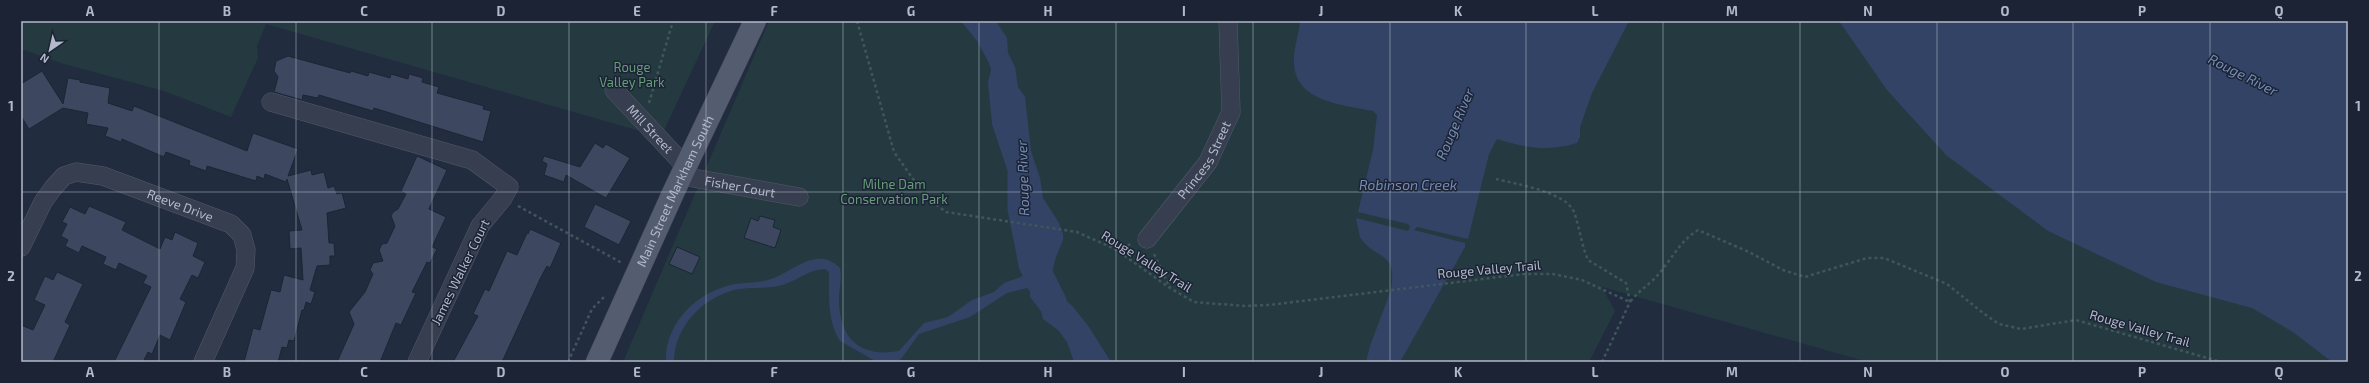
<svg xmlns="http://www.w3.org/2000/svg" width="2369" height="383" viewBox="0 0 2369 383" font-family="'Exo 2',sans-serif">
<rect width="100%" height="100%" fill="#212c3f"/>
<!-- green -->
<g fill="#243a40">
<polygon points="21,21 715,21 661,137 266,24 257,46 258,58 231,117 164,91 64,64 21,49"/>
<polygon points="769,21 2348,21 2348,362 1868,362 1602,287 1615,311 1589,362 623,362"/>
</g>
<!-- water -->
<g fill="#324366">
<path d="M961,21H996L1007,38L1008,53L1015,67L1018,87L1025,97L1031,151L1040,178L1043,198L1059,223L1063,234V240L1056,257L1051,276L1056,290L1074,308L1089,327L1111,362H1074L1067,342L1058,330L1043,319L1041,311L1030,297V291L1027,288L1007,293L970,317L919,334L901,359L896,362H877L840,341C827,321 829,294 829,272L825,269C808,270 800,279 785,284C774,289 747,287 734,290C701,299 674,328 674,362H666C664,323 698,291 735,284C746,282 760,283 771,279C794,271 817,245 840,268C842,279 839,289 839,299C839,338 859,358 899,351L924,323L948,317L972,300L994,292L1004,283L1021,277L1032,268L1036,249L1035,233L1028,219L1012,201L1009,175L992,124L988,82L991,70L989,63L977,41Z"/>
<path d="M1300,21H1629L1592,93L1580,127V137L1577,143C1547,152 1526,148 1497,139L1489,154L1468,239L1417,227L1414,230L1465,243V247L1400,362H1366L1370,346L1391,290C1398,249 1375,261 1360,237L1356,218L1408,231L1410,227L1408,224L1358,212L1373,150L1377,115L1373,111C1344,105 1295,102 1294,63C1293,49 1299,35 1300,21Z"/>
<polygon points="1839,21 2348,21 2348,362 2332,362 2293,332 2252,308 2156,282 2048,231 1946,155 1887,90"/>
</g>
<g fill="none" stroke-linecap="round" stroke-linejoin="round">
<!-- river -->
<polyline stroke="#324366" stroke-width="29" points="1022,174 1022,208 1033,264 1052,302"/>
</g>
<!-- building -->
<g fill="#3d4860" stroke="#1d2536">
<polygon points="288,56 350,73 351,71 368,76 369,72 390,78 391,74 408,79 409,74 423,78 422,82 439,87 437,93 484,106 483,109 491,111 483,142 374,108 373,111 319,95 318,98 303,95 302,100 274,92 278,77 274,71 276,61"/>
<polygon points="42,71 63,104 68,78 80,80 80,82 110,88 108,103 132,111 134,106 247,151 253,133 298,149 288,176 311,170 312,175 324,172 328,188 334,186 337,194 342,193 346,208 327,213 329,243 334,243 335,256 330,256 330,265 317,266 310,290 315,292 311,304 306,302 304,310 302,310 294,341 289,340 287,348 282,347 278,362 244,362 253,328 260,330 271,290 280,292 284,275 303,280 301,248 290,249 289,231 302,230 287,179 286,182 265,174 264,179 257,176 256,181 207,166 206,171 189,165 190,161 166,152 164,157 122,139 121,142 105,136 108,128 86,124 88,113 63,108 29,129 21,116 21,84"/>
<polygon points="595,143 603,148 606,144 630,158 606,198 566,175 564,182 544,175 547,164 542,161 544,156 580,167"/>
<polygon points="417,156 447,170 429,209 446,217 432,247 437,249 430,263 427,262 412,292 416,293 401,325 396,323 380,362 337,362 354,324 349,312 365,292 373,274 370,270 373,263 383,261 379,250 382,244 387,243 395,226 391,216 393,212 398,209 406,194 401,191"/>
<polygon points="595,204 631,221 619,245 584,227"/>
<polygon points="89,206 126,222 122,230 160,249 165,237 172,240 175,232 198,243 193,256 205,262 198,278 192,275 180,299 186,302 170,340 160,335 152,354 148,352 143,362 114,362 151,287 143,283 147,276 119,263 116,270 103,264 106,257 82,246 79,253 65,246 68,240 61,236 67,224 62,222 70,207 85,214"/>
<polygon points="760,216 775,220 773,227 781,230 775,248 744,238 751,218 758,221"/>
<polygon points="530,229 561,243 550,268 547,266 541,277 502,362 453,362 478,316 473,314 485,289 489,291 507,251 517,255 527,233 528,234"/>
<polygon points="677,247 700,257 692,274 669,264"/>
<polygon points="57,272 83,284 65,322 70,325 53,362 21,362 21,325 33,330 45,305 34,300 45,276 53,280"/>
</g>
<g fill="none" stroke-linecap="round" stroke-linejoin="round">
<defs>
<g id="minor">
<path id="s1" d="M614,90L686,167"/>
<polyline points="271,102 472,160 509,187 503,198 480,226 417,362"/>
<path id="s2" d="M682,176L799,197"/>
<path id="s3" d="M1147,239L1208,162L1231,112L1228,21"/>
<path id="s4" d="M21,247L43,202L53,188L64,176L76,172L103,176L231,224L242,235L246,250L245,268L203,362"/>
</g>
<g id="major">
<path id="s5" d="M597,362L674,191L755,21"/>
</g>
</defs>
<!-- minor casing -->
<use href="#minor" stroke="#51596a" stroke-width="19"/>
<!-- major casing -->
<use href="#major" stroke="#3f4758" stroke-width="23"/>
<!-- path -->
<g stroke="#3f565a" stroke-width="2.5" stroke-dasharray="3 3" stroke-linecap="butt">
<path d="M857,21L894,152L925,196L946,212L1077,232L1115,249L1170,288L1194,302L1245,306L1269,305L1524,274H1553L1582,280L1630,302C1637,293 1644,288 1652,281C1669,265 1678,242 1698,230L1749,252L1783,270L1805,277L1867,258H1884L1947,284L1983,313L1999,324L2021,329L2076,320L2221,362"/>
<polyline points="649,103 673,21"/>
<path d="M1496,179C1516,184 1566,192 1574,212C1580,228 1581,244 1588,260L1626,283L1630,302L1602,362"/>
<polyline points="518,206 622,263"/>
<polyline points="1116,249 1132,244"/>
<polyline points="1154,254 1170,288"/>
<polyline points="568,362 592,309 606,295"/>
</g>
<!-- minor -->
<use href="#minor" stroke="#363e4f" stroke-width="18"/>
<!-- major -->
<use href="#major" stroke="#545d6f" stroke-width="22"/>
</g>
<!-- grid -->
<path fill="none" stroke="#b2b9ca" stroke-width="1" stroke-opacity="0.55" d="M159,21V362M296,21V362M432,21V362M569,21V362M706,21V362M843,21V362M979,21V362M1116,21V362M1253,21V362M1390,21V362M1526,21V362M1663,21V362M1800,21V362M1937,21V362M2073,21V362M2210,21V362M21,192H2348"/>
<g text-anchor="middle" stroke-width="3" stroke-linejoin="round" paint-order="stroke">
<!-- park labels -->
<g font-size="13" fill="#669d78" stroke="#1b2334">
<text x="632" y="72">Rouge<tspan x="632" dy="15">Valley Park</tspan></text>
<text x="894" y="189">Milne Dam<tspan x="894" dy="15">Conservation Park</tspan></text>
</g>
<!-- street labels -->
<g font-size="13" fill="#b2b9ca" stroke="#1b2334">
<text dy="5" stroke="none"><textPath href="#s1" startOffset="53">Mill Street</textPath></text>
<text dy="5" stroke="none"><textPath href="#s3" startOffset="98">Princess Street</textPath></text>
<text dy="5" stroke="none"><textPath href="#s2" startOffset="59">Fisher Court</textPath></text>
<text dy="5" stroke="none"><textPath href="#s5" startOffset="188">Main Street Markham South</textPath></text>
<text dy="5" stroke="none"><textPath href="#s4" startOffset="206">Reeve Drive</textPath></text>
<text transform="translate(1147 261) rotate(32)" y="5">Rouge Valley Trail</text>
<text transform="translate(1489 269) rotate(-5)" y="5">Rouge Valley Trail</text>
<text transform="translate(460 272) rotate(-64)" y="5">James Walker Court</text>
<text transform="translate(2140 328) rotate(16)" y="5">Rouge Valley Trail</text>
</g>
<!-- water labels -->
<g font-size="14" font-style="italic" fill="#768cb4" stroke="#1b2334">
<text transform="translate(2243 75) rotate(27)" y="5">Rouge River</text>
<text transform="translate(1455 124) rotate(-67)" y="5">Rouge River</text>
<text transform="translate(1023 178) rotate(-92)" y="5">Rouge River</text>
<text x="1408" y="190">Robinson Creek</text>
</g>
</g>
<!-- border -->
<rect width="2369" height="383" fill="none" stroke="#1b2334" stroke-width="44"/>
<!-- north arrow -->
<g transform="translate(50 50) rotate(214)" stroke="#1b2334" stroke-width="3" paint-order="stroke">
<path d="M0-3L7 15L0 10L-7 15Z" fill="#b2b9ca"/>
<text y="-6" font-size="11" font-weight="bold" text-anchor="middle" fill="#b2b9ca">N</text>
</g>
<rect x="22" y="22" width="2325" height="339" fill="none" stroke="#b2b9ca" stroke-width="1.5"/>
<g font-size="13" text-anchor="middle" font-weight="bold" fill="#b2b9ca">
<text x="90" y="16">A</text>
<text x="227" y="16">B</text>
<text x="364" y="16">C</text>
<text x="501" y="16">D</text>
<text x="637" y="16">E</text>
<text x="774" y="16">F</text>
<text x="911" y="16">G</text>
<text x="1048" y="16">H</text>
<text x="1184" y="16">I</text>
<text x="1321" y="16">J</text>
<text x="1458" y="16">K</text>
<text x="1595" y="16">L</text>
<text x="1732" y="16">M</text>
<text x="1868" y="16">N</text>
<text x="2005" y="16">O</text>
<text x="2142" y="16">P</text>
<text x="2279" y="16">Q</text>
<text x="11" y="111">1</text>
<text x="2358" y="111">1</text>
<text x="11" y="281">2</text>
<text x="2358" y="281">2</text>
<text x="90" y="377">A</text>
<text x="227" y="377">B</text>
<text x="364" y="377">C</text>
<text x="501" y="377">D</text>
<text x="637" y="377">E</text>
<text x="774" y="377">F</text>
<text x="911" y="377">G</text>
<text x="1048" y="377">H</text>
<text x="1184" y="377">I</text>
<text x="1321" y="377">J</text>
<text x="1458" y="377">K</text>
<text x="1595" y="377">L</text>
<text x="1732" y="377">M</text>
<text x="1868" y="377">N</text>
<text x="2005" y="377">O</text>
<text x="2142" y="377">P</text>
<text x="2279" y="377">Q</text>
</g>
</svg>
